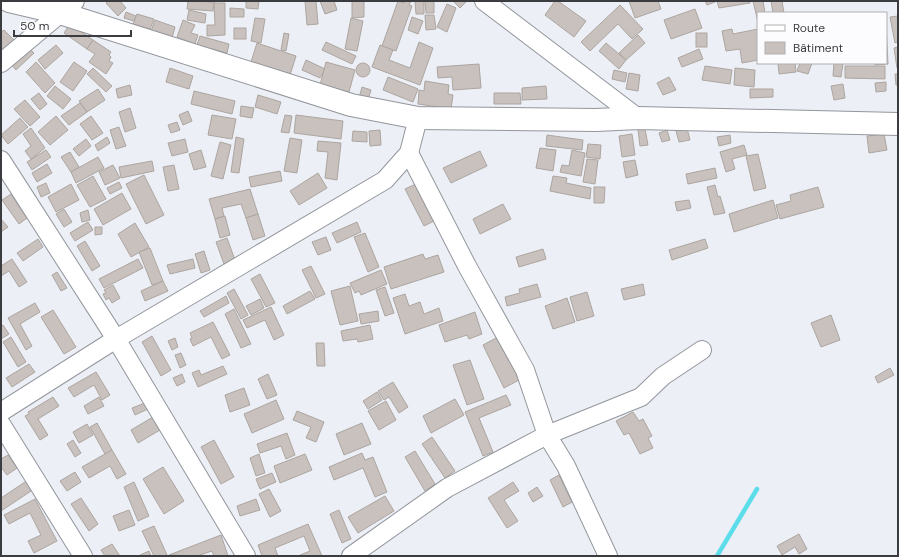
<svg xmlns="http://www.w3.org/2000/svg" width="899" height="557" viewBox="0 0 899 557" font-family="'DM Sans',sans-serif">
<rect width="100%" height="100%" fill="#eceff6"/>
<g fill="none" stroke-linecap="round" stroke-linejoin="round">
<!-- stream -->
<polyline stroke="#5bddea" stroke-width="4.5" points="717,556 757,489"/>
</g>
<!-- building -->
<g fill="#c9c1bd" stroke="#aca5a0">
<polygon points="108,1 120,1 126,8 118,16 106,3"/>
<polygon points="188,1 214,2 213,11 187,9"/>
<polygon points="246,1 259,1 258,9 246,8"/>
<polygon points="305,1 316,1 318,24 307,25"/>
<polygon points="320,1 334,1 337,10 325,14"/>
<polygon points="352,1 364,1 364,17 352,18"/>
<polygon points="398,1 404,3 405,1 411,1 409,5 412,6 396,51 382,46"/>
<polygon points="415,1 424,1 424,14 416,14"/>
<polygon points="425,1 434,1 434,13 426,13"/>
<polygon points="453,1 467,1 460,8"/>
<polygon points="555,1 558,1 586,21 574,37 545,15"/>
<polygon points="629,1 658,1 661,9 635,18"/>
<polygon points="705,1 715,1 715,2 707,5"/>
<polygon points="717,1 750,1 750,3 719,8"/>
<polygon points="753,1 763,1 765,13 758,13 758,22"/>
<polygon points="771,1 782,1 784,13 773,13"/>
<polygon points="214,3 225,3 225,35 207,36 207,25 215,25"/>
<polygon points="447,4 456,8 447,32 437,27"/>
<polygon points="620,5 643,29 632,39 618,24 590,51 581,42"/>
<polygon points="230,8 244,9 244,17 230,17"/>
<polygon points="695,9 702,28 671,39 664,20"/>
<polygon points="189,10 206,14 205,23 187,20"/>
<polygon points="126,12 136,16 134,21 124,18"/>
<polygon points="137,14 154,19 150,29 133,24"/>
<polygon points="425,15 434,15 436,29 426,30"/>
<polygon points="898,16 898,42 895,43 890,17"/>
<polygon points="412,17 423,21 418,34 408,30"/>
<polygon points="255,18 265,19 261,43 251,41"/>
<polygon points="351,18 363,21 357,51 345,49"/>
<polygon points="155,20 175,27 172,38 151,31"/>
<polygon points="183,20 195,25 191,33 198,35 195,44 177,37"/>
<polygon points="70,24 93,40 87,49 64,33"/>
<polygon points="886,25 888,64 875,65 875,63 886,63"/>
<rect x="234" y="28" width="12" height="11"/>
<polygon points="732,29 733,34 758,29 758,60 742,63 740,49 726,51 722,31"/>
<polygon points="4,30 17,43 5,54 1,50 1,32"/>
<polygon points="284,33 289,34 286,51 281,50"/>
<rect x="696" y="33" width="11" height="14"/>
<polygon points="638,35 645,43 626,60 619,53"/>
<polygon points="200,36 229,44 227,53 197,45"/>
<polygon points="93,40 111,52 109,55 111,57 109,61 113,63 106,74 89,62 95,54 87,49"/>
<polygon points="326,42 356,56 352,64 322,50"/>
<polygon points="419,42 433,48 420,85 372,67 380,45 393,50 389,60 410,68"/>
<polygon points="257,43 296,56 290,75 251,62"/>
<polygon points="606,43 626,60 619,69 599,51"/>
<polygon points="26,45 34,53 16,70 8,61"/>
<polygon points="56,45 63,53 45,69 38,60"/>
<polygon points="898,47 898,68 897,68 894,48"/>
<polygon points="699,49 703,59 682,67 678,58"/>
<polygon points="306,60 325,69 320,78 302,70"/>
<polygon points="36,62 55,83 45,93 26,72"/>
<polygon points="74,62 87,71 73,91 60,82"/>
<polygon points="326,62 355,70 349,92 320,85"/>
<circle cx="363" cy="70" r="7"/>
<polygon points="778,63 795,63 796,72 779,74"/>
<polygon points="800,63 812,63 808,74 797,71"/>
<polygon points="834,63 843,63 841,77 833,76"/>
<polygon points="479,64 481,88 453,90 452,77 438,78 437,67"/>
<polygon points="705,66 732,70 730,84 702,80"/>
<polygon points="845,66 885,66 885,79 845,78"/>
<polygon points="93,68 112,86 106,92 87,74"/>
<polygon points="170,68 193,76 189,89 166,82"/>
<polygon points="735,68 755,70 754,87 734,85"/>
<polygon points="614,70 627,73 625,82 612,79"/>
<polygon points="629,73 640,75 638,91 626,89"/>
<polygon points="895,74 898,74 898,85 896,85"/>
<polygon points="388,77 418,89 413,102 383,90"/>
<polygon points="669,77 676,90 663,95 657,83"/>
<polygon points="425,81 449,85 448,94 453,95 451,109 418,104 419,90 424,91"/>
<polygon points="886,82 886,91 876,92 875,83"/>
<polygon points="843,84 845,98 834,100 831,86"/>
<polygon points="130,85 132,95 118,98 116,89"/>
<polygon points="55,86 71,99 63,109 47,96"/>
<polygon points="546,86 547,99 522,100 522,88"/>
<polygon points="362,87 371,90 368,100 359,98"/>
<polygon points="98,89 105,100 87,112 79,101"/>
<polygon points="750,89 773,89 773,97 750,98"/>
<polygon points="194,91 235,101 232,114 191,104"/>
<polygon points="39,93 47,104 40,110 31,99"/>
<polygon points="494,93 520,93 521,104 494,104"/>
<polygon points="258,95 281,102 277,114 255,107"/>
<polygon points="25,100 40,117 30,126 14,109"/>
<polygon points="80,103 87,112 69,125 61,116"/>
<polygon points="241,106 254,108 252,118 240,116"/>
<polygon points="130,108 136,128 125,132 119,112"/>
<polygon points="188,111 192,121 183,125 179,115"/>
<polygon points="212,115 236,119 232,139 208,135"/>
<polygon points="285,115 292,116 289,133 281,132"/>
<polygon points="296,115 343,121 341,139 294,133"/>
<polygon points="56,116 68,130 50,145 38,132"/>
<polygon points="91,116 103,133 92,140 80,124"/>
<polygon points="20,118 28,127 8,144 1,135"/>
<polygon points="177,122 180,130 171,133 168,125"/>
<polygon points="119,127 126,146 116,149 110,130"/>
<polygon points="31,128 45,148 31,159 25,151 31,146 23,134"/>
<polygon points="687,128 690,140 679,142 676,131"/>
<polygon points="645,129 648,145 640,146 638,130"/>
<polygon points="380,130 381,145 370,146 369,131"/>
<polygon points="667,130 670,140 662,142 659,133"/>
<polygon points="353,131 367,132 367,142 352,141"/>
<polygon points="632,134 635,155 622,157 619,136"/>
<polygon points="884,134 887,150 869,153 867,136"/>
<polygon points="547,135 583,140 582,150 546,146"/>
<polygon points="730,135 731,143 719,146 717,137"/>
<polygon points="107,137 110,143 98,151 95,145"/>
<polygon points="236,137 244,139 239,173 231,172"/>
<polygon points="290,138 302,140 297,173 284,171"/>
<polygon points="86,139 91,146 79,156 73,149"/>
<polygon points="185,139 188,152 172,156 168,143"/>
<polygon points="318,141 341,143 337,180 325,178 328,152 317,151"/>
<polygon points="220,142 231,145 223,179 211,176"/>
<polygon points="588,144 601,145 600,159 586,157"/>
<polygon points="744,145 747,155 732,159 735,169 726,172 720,152"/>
<polygon points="540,148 556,150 553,171 536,168"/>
<polygon points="46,150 51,157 32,170 27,162"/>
<polygon points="201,150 206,167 194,170 189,154"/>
<polygon points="572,150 585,153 581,176 560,172 562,165 569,166"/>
<polygon points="480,151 487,166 451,183 443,168"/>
<polygon points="70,152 79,167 71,172 61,157"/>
<polygon points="758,154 766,188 754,191 746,156"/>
<polygon points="98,157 104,168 76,183 71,172"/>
<polygon points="587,159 598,160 595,184 583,182"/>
<polygon points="635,160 638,175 626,178 623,162"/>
<polygon points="152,161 154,171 121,178 119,167"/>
<polygon points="47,164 52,173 37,182 32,173"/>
<polygon points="113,165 120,178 105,185 99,172"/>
<polygon points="174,165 179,189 168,191 163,167"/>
<polygon points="715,168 717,178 688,184 686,174"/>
<polygon points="280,171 282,181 251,187 249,177"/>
<polygon points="318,173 327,188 299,205 290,191"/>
<polygon points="144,175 164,215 146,224 126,184"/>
<polygon points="93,176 106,199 90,207 77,185"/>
<polygon points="553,176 567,178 566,183 591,188 590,199 550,191"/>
<polygon points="119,182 122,188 110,194 107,188"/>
<polygon points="46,183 50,193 41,197 37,187"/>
<polygon points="418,183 436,220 424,226 405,189"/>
<polygon points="71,184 79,200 56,212 48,197"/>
<polygon points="715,185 718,197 720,196 725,213 714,215 707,187"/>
<polygon points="594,187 605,187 604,203 594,203"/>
<polygon points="818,187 824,207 780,219 776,205 791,201 790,195"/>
<polygon points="250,189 258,214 246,218 241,204 222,208 224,216 215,219 209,199"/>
<polygon points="122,193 131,209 103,225 94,209"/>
<polygon points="11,194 27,218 19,224 2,200"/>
<polygon points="689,200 691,208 677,211 675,202"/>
<polygon points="773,200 778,218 734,232 729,214"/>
<polygon points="503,204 511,219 480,234 473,219"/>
<polygon points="64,209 72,222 64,227 56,214"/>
<polygon points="88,210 90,220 82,222 80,213"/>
<polygon points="258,214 265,236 253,240 246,218"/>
<polygon points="225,216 230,235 220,238 215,219"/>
<polygon points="1,219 8,227 1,232"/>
<polygon points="88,222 93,230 75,241 70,233"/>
<polygon points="357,222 361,232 337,243 332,233"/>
<polygon points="135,223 149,247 131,257 118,234"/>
<polygon points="95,227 102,227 102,234 95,235"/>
<polygon points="365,233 379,267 368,272 354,237"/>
<polygon points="326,237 331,250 318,255 312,242"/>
<polygon points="227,238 235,260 224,264 216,242"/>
<polygon points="38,239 43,247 23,261 17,253"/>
<polygon points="705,239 708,248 672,260 669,250"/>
<polygon points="85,241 100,266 92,271 77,246"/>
<polygon points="150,248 163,281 152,285 139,252"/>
<polygon points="543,249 546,259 519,267 516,257"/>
<polygon points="204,251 210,270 201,273 195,254"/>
<polygon points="423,254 425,259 438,255 444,272 391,289 384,267"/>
<polygon points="12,259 27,282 19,287 9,271 1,276 1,266"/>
<polygon points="138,259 143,268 104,288 99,279"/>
<polygon points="193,259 195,268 170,274 167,265"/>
<polygon points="311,266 325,294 316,298 302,270"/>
<polygon points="381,270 387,284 361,295 359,291 355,293 350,283"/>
<polygon points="57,272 67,288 61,291 52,275"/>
<polygon points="260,274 275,303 266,307 251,279"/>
<polygon points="163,281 168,291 145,301 141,291"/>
<polygon points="537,284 541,297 507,306 505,297 520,293 519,289"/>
<polygon points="643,284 645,295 624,300 621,289"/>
<polygon points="113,285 120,298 112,303 109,298 106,300 103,294 106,293 104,290"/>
<polygon points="350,286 358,321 340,325 331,291"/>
<polygon points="385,287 394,313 385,316 376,290"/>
<polygon points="234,289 248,315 241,319 227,293"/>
<polygon points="310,291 315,299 287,314 283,306"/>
<polygon points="587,292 594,316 577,321 570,297"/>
<polygon points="405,294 409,306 420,302 424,314 439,308 443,321 405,334 393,298"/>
<polygon points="226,296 229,303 204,317 200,311"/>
<polygon points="567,298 575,322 553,329 545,306"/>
<polygon points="260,299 264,308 251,315 246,306"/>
<polygon points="35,303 40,312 20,324 32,346 26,350 8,318"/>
<polygon points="271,307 284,335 274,340 265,320 247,328 243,320"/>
<polygon points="234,309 251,344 241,348 225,314"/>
<polygon points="53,310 76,347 64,354 41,317"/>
<polygon points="378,311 379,321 361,324 359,314"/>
<polygon points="475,312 482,334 469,339 467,335 445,342 439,325"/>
<polygon points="831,315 840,340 821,347 811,323"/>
<polygon points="213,322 230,355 222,359 211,337 193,346 190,339 192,338 190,333"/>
<polygon points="3,325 9,334 1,339 1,326"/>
<polygon points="370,325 373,339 358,342 357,339 343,341 341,331"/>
<polygon points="152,336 171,370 161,376 142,342"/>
<polygon points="11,337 26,362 18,367 3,342"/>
<polygon points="498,337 519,380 504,388 483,345"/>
<polygon points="175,338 178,347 172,350 168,341"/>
<polygon points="316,343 324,343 325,366 317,366"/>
<polygon points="181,353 186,365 180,368 175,355"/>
<polygon points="470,360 484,399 467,405 453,365"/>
<polygon points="29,364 35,372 12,387 6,378"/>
<polygon points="223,366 227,374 198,387 192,373 199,370 201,375"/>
<polygon points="890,368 894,375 878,383 875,377"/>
<polygon points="96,372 110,395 102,400 94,385 74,397 68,388"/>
<polygon points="182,374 185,382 177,386 173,378"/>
<polygon points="268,374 277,395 267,399 258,379"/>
<polygon points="393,382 408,407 399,413 389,397 384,400 378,391"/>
<polygon points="244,388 250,405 230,412 225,395"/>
<polygon points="377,392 382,400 368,409 363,401"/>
<polygon points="506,395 511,405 479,418 493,452 483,456 465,412"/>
<polygon points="53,397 59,406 38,419 48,435 40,440 25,416 29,414 28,412"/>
<polygon points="99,397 104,406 88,414 84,406"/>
<polygon points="455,399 464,415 431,433 423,416"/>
<polygon points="276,400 284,419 252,433 244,414"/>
<polygon points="386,401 396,420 379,430 368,411"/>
<polygon points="145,403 148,409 135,415 132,408"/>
<polygon points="297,411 324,422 316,442 306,438 311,427 293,420"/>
<polygon points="633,412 639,421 643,419 652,436 648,438 653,448 640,454 629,433 624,435 616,421"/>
<polygon points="153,417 160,430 138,443 131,430"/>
<polygon points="97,423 112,450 105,454 90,427"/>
<polygon points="362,423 371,444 344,455 336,434"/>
<polygon points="87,424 93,435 79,443 73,432"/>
<polygon points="287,433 295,455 286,459 281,446 260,453 257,444"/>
<polygon points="432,437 455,471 445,478 422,444"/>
<polygon points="73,440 81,453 75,457 67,444"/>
<polygon points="214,440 234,477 221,484 201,447"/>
<polygon points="112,450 126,474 117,479 110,466 89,478 82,467"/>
<polygon points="415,451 435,484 425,491 405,457"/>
<polygon points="362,453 365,460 373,457 387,492 375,497 363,468 334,480 329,467"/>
<polygon points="259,454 265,473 256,476 250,458"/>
<polygon points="305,454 312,470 280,483 274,466"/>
<polygon points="8,455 17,468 7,475 1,467 1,459"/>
<polygon points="163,467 184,501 164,514 143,479"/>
<polygon points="75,472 81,482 67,491 60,481"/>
<polygon points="272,473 276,482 260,489 256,479"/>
<polygon points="559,475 572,502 563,507 550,480"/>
<polygon points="28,480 34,489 1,511 1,498"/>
<polygon points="134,482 149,516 138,521 124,487"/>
<polygon points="513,482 519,491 504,500 518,521 507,528 488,498"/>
<polygon points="537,487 543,496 533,502 528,493"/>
<polygon points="269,489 281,511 270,517 259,494"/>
<polygon points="385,496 394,511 358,533 348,517"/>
<polygon points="81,498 98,524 89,531 71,504"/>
<polygon points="35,499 57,541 34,553 28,541 41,535 30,513 9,524 4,515"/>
<polygon points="256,499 260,510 240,516 237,506"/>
<polygon points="129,510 135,525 119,531 113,516"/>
<polygon points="339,510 351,539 342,543 330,514"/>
<polygon points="308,524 322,556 298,556 310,551 304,536 275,548 278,556 262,556 258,545"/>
<polygon points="154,526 167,555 164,556 154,556 142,531"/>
<polygon points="799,534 807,549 799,554 795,547 782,555 777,546"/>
<polygon points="221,535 228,556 214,556 212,551 197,556 169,555"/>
<polygon points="112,544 120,556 105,556 101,550"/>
<polygon points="149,551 151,556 138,556"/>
</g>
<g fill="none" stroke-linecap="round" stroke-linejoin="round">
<defs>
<g id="street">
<polyline points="484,1 638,118"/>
<polyline points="1,63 75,1"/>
<polyline points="409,153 467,266 525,370 547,435 566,466 608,556"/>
<polyline points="1,160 116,339 246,556"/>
<polyline points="1,412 116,339 385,180 409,153 418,118"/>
<polyline points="1,424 83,556"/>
<polyline points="351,556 447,488 547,435 641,397 663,376 702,350"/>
</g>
<polyline id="secondary" points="9,1 60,13 351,105 418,118 596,120 638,118 898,124"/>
</defs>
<!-- street casing -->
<use href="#street" stroke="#93969c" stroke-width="20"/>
<!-- secondary casing -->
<use href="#secondary" stroke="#93969c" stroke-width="24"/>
<!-- street -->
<use href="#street" stroke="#fff" stroke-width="18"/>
<!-- secondary -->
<use href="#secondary" stroke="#fff" stroke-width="22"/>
</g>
<!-- border -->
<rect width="899" height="557" fill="none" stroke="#3b3c3f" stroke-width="4"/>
<!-- legend -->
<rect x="757" y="12" width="130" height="52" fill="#fcfcfe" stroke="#afafb2"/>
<rect x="765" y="25" width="20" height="6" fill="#ffffff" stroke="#afafb2"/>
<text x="793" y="32" font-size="12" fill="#3b3c3f">Route</text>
<rect x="765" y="42" width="20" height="12" fill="#c9c1bd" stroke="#afafb2"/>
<text x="793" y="52" font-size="12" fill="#3b3c3f">Bâtiment</text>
<!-- scale -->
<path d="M14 30v6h117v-6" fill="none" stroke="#3b3c3f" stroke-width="2"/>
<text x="20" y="30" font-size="12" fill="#3b3c3f" stroke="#fcfcfe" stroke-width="3" paint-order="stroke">50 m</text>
</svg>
